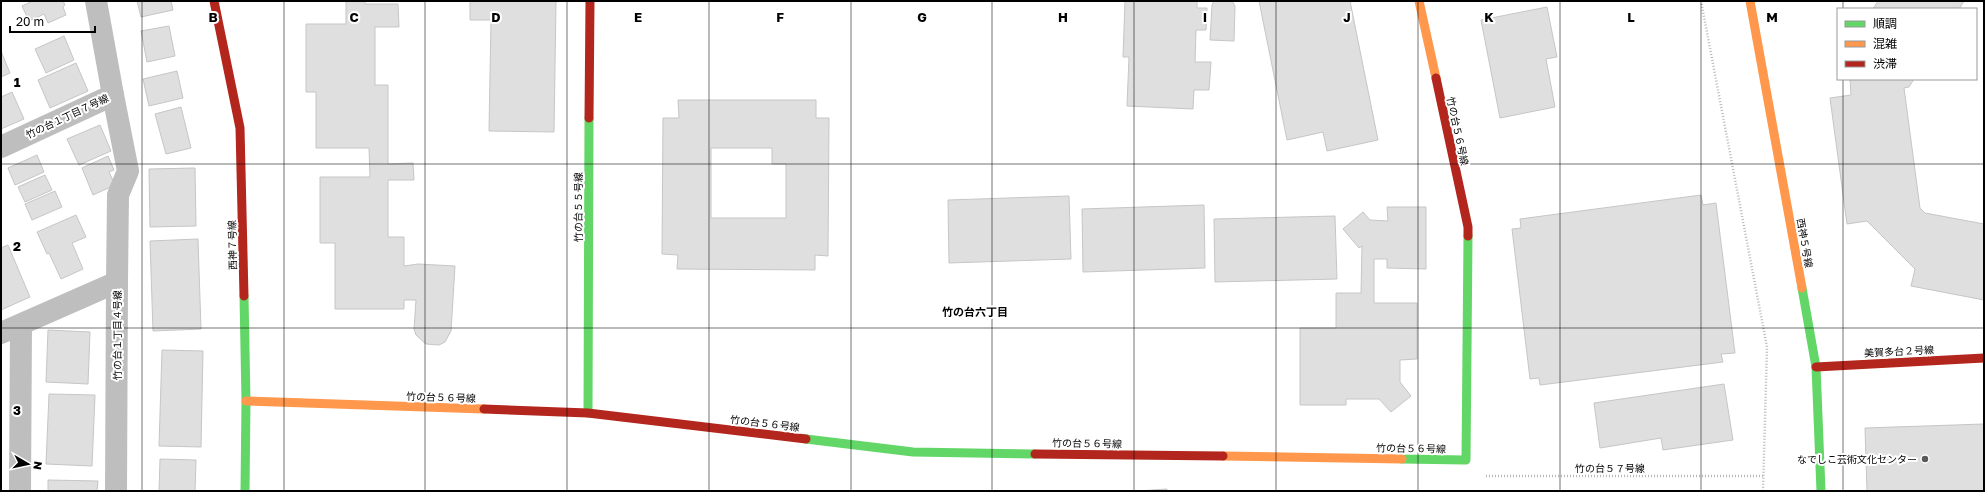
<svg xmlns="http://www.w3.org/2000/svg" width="1985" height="492" viewBox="0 0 1985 492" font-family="'Golos Text','Noto Sans JP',sans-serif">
<rect width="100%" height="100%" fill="#fff"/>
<!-- building -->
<g fill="#dfdfdf" stroke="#c6c6c6" fill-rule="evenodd">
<polygon points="33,1 63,1 65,5 63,7 66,15 48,23 44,14 29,21 22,6"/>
<polygon points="137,1 171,1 173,10 141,17"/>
<polygon points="346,1 365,1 365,4 398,4 399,27 375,27 375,85 388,85 388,164 413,163 414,180 388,180 388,237 404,237 404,266 418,264 455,266 451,331 445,342 439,345 426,344 416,335 414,329 416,300 404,300 404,309 335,309 335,243 320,243 320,177 370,177 369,148 316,148 316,92 306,92 306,24 346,24"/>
<polygon points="470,1 556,1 554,132 489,131 491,20 470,20"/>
<polygon points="1125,1 1197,1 1197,8 1207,8 1206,30 1196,30 1195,62 1211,62 1209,90 1194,90 1193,109 1127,106 1129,57 1123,57"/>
<polygon points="1214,1 1232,1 1235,6 1234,41 1210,40 1212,5"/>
<polygon points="1259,1 1350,1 1378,140 1327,151 1323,132 1287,140"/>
<polygon points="1878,1 1964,1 1959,9 1873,9"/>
<polygon points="1547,7 1557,57 1546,59 1555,107 1500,118 1481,20"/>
<polygon points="169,26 175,56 147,62 141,31"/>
<polygon points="64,36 74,60 46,73 35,49"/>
<polygon points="1,51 10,73 1,77"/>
<polygon points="76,63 88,91 50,108 38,80"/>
<polygon points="177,71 183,98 149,106 143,79"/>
<polygon points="1850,79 1914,79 1909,87 1904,88 1920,208 1925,213 1984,224 1984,300 1911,286 1915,269 1867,221 1847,224 1830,98 1851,95"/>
<polygon points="12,92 24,119 1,129 1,97"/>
<path d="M678,100H816V118H829L828,256L815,255V270L677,269L678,255L662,254L663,118H679ZM711,148H772V164H786V218H711Z"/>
<polygon points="181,107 191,148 166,154 155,114"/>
<polygon points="100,125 111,151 79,165 67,139"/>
<polygon points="37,155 44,172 15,185 8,168"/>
<polygon points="108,156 114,170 109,172 115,185 93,195 82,168"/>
<polygon points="195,168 196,226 150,227 149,169"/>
<polygon points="45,175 52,190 25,202 18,187"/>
<polygon points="55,191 62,207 32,220 25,204"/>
<polygon points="1701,195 1703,205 1716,203 1735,353 1721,354 1723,362 1540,385 1539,378 1530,379 1512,229 1521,228 1520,219"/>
<polygon points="1069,196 1071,259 949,263 948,200"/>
<polygon points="1204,205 1205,268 1083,272 1082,209"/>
<polygon points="1387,207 1426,207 1426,269 1387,268 1387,259 1374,259 1374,303 1417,303 1417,359 1400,360 1400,382 1411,396 1391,412 1379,399 1346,399 1346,405 1300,405 1300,328 1336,328 1336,293 1361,293 1362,246 1359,248 1343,229 1363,212 1370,220 1388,221"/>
<polygon points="76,215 86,237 72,243 83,269 61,279 49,253 47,254 37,232"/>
<polygon points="1335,216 1337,279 1215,282 1214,219"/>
<polygon points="198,239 201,329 153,331 150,241"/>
<polygon points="8,245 30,297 1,310 1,248"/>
<polygon points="48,330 90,332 88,384 46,382"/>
<polygon points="162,350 203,351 201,447 159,446"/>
<polygon points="1724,384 1733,440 1663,450 1661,438 1600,448 1594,403"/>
<polygon points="49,394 95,395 92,466 46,464"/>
<polygon points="1984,424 1984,491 1867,491 1865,428"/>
<polygon points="160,459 196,460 195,491 159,491"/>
<polygon points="48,480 98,481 97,491 48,491"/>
<polygon points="1167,489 1167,491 1138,491"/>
</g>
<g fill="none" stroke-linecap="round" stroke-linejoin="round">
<!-- path -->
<g stroke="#b9b9b9" stroke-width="2.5" stroke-dasharray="1 2" stroke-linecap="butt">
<polyline points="1701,1 1767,347 1763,491"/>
<polyline points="1486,476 1763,476"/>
</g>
<!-- street -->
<g stroke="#bebebe" stroke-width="22">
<polyline points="113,95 128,171 118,195 117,282"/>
<polyline points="1,147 113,95 96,1"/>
<polyline points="1,333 117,282 116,491"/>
<polyline points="20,491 21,325"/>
</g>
<!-- fast -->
<g stroke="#63d668" stroke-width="9">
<polyline points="1802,288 1816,367 1821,491"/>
<polyline points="244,296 246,401 245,491"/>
<polyline points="588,413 589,118"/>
<polyline points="806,439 913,452 1035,454"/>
<polyline points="1402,459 1466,460 1468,236"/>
</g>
<!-- slow -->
<g stroke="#ff974d" stroke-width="9">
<polyline points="1419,1 1436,78"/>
<polyline points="1750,1 1802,288"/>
<polyline points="246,401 484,409"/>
<polyline points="1223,456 1402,459"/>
</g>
<!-- jam -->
<g stroke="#b3261e" stroke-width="9">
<polyline points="214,1 240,128 244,296"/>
<polyline points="1436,78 1468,227 1468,236"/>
<polyline points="589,118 590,1"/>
<polyline points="1816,367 1984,358"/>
<polyline points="484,409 588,413 806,439"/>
<polyline points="1035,454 1223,456"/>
</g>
</g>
<!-- grid -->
<path fill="none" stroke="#000" stroke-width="1" stroke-opacity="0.55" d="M142,1V491M284,1V491M425,1V491M567,1V491M709,1V491M851,1V491M992,1V491M1134,1V491M1276,1V491M1418,1V491M1560,1V491M1701,1V491M1843,1V9M1843,79V491M1,164H1984M1,328H1984"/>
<!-- markers -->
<circle fill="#595959" stroke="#fff" stroke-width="1.5" cx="1925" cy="459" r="4"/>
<g text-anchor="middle" stroke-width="4" stroke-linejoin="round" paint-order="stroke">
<!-- street labels -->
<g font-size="10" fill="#000" stroke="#fff">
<text transform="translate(67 116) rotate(-25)" y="4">竹の台１丁目７号線</text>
<text transform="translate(1458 131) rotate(78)" y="4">竹の台５６号線</text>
<text transform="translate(578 207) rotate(-90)" y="4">竹の台５５号線</text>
<text transform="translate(1805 243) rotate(80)" y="4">西神５号線</text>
<text transform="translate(232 245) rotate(-91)" y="4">西神７号線</text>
<text transform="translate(117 335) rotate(-90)" y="4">竹の台１丁目４号線</text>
<text transform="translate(1899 351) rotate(-3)" y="4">美賀多台２号線</text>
<text transform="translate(441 397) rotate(2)" y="4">竹の台５６号線</text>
<text transform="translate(765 423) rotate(7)" y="4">竹の台５６号線</text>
<text transform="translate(1087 443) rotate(1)" y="4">竹の台５６号線</text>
<text transform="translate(1411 448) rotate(1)" y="4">竹の台５６号線</text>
<text x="1610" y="472">竹の台５７号線</text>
</g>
<!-- poi labels -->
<g font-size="10" fill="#000" stroke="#fff" text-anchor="end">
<text x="1917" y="463">なでしこ芸術文化センター</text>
</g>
<!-- neighbourhood labels -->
<g font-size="11" font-weight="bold" fill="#000" stroke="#fff">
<text x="975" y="316">竹の台六丁目</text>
</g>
</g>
<g font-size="13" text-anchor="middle" font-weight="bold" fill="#000" stroke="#fff" stroke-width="4" stroke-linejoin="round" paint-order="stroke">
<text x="213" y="22">B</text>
<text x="354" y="22">C</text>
<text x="496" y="22">D</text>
<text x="638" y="22">E</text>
<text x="780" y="22">F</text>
<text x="922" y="22">G</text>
<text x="1063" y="22">H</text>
<text x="1205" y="22">I</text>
<text x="1347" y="22">J</text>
<text x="1489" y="22">K</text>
<text x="1631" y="22">L</text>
<text x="1772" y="22">M</text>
<text x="17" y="87">1</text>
<text x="17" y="251">2</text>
<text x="17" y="415">3</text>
</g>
<!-- border -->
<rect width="1985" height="492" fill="none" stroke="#000000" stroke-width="4"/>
<!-- legend -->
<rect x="1837" y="8" width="140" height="72" fill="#ffffff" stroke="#999999"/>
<rect x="1845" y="21" width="20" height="6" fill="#63d668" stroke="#999999"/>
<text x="1873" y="28" font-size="12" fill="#000000">順調</text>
<rect x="1845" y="41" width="20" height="6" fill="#ff974d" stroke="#999999"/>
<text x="1873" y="48" font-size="12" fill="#000000">混雑</text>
<rect x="1845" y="61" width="20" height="6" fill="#b3261e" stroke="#999999"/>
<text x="1873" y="68" font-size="12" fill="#000000">渋滞</text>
<!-- north arrow -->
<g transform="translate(28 464) rotate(99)" stroke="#ffffff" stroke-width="3" paint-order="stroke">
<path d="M0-3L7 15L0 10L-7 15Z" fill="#000000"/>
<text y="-6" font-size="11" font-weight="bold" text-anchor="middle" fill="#000000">N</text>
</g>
<!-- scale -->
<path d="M10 26v6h85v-6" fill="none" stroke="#000000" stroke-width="2"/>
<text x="16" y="26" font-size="12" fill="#000000" stroke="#ffffff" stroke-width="3" paint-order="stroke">20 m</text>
</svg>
